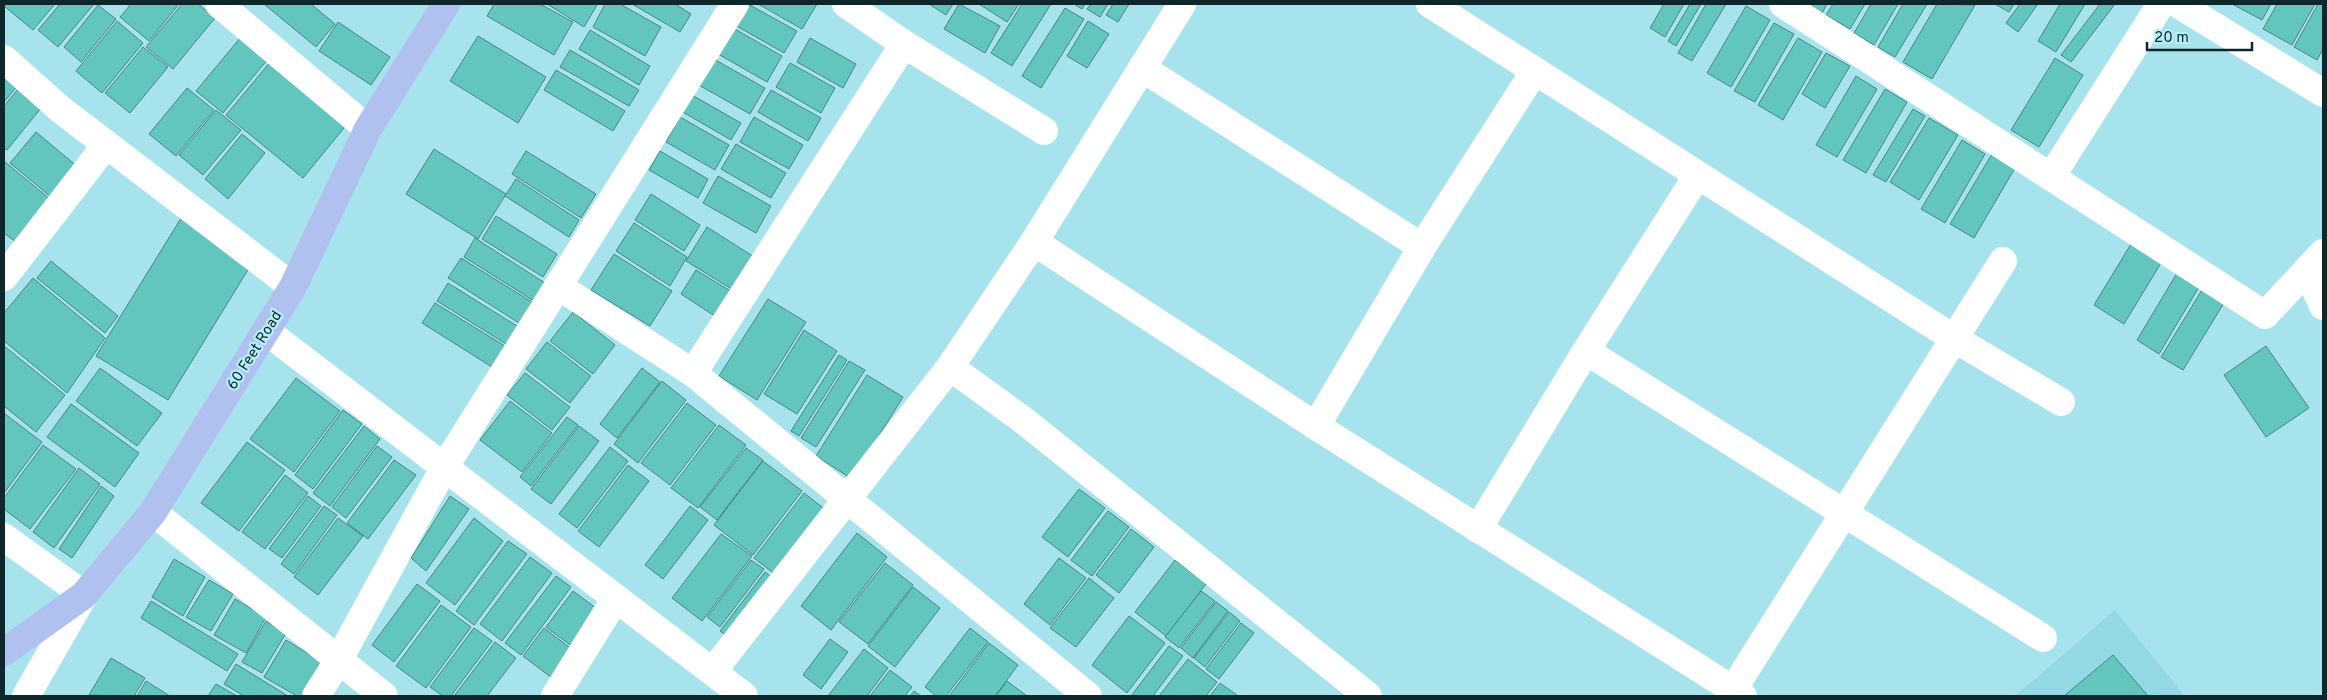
<svg xmlns="http://www.w3.org/2000/svg" width="2327" height="700" viewBox="0 0 2327 700" font-family="Overpass,sans-serif">
<rect width="100%" height="100%" fill="#a7e3ed"/>
<!-- built -->
<polygon fill="#92d9e5" points="2115,610 2185,696 2015,696"/>
<!-- building -->
<g fill="#62c6be" stroke="#4b8681">
<polygon points="4,4 55,4 33,30 4,6"/>
<polygon points="60,4 94,4 58,47 38,30"/>
<polygon points="131,4 179,4 149,41 120,17"/>
<polygon points="182,4 198,4 215,18 173,69 146,47"/>
<polygon points="264,4 311,4 335,24 316,47"/>
<polygon points="494,4 540,4 573,22 554,55 487,16"/>
<polygon points="547,4 595,4 597,5 584,27"/>
<polygon points="605,4 620,4 661,27 645,56 593,27"/>
<polygon points="632,4 675,4 691,14 680,32"/>
<polygon points="748,4 797,31 784,53 733,24"/>
<polygon points="758,4 817,4 802,29"/>
<polygon points="929,4 953,4 946,15"/>
<polygon points="959,4 1000,26 985,53 944,29"/>
<polygon points="979,4 1019,4 1007,22"/>
<polygon points="1022,4 1051,4 1012,66 991,53"/>
<polygon points="1074,4 1085,4 1082,9"/>
<polygon points="1091,4 1108,4 1100,17 1087,9"/>
<polygon points="1113,4 1129,4 1118,22 1106,15"/>
<polygon points="1664,4 1684,4 1665,37 1650,28"/>
<polygon points="1690,4 1701,4 1676,46 1668,41"/>
<polygon points="1706,4 1726,4 1692,61 1678,53"/>
<polygon points="1802,4 1827,4 1821,15"/>
<polygon points="1833,4 1865,4 1850,29 1826,15"/>
<polygon points="1871,4 1898,4 1874,45 1854,33"/>
<polygon points="1903,4 1927,4 1895,57 1878,47"/>
<polygon points="1937,4 1975,5 1932,79 1903,62"/>
<polygon points="1995,4 2014,4 2009,12"/>
<polygon points="2020,4 2038,4 2018,32 2006,23"/>
<polygon points="2060,4 2085,4 2056,52 2038,41"/>
<polygon points="2100,4 2115,4 2071,62 2061,55"/>
<polygon points="2232,4 2271,4 2262,20"/>
<polygon points="2277,4 2315,4 2292,45 2263,29"/>
<polygon points="2318,4 2323,4 2323,49 2317,60 2294,47"/>
<polygon points="98,5 116,19 81,62 64,47"/>
<polygon points="1746,6 1770,20 1731,87 1707,73"/>
<polygon points="1065,8 1084,19 1041,88 1022,76"/>
<polygon points="117,21 143,43 102,93 76,71"/>
<polygon points="1088,21 1109,34 1087,68 1067,56"/>
<polygon points="338,22 390,57 371,85 319,51"/>
<polygon points="1774,23 1794,34 1755,102 1734,91"/>
<polygon points="733,28 782,56 767,82 718,54"/>
<polygon points="590,30 650,66 639,85 579,49"/>
<polygon points="478,36 546,77 518,123 450,81"/>
<polygon points="241,37 268,59 223,113 196,91"/>
<polygon points="810,38 856,64 843,88 797,62"/>
<polygon points="1798,38 1822,52 1783,120 1758,105"/>
<polygon points="143,47 168,67 130,113 105,93"/>
<polygon points="570,50 639,90 629,106 560,67"/>
<polygon points="1826,53 1850,66 1825,108 1802,94"/>
<polygon points="712,58 765,88 750,114 697,84"/>
<polygon points="2055,58 2083,75 2039,147 2011,130"/>
<polygon points="271,61 348,123 303,178 226,115"/>
<polygon points="790,63 835,88 821,113 776,87"/>
<polygon points="4,64 23,79 4,102"/>
<polygon points="556,70 625,111 613,131 544,90"/>
<polygon points="1856,76 1877,89 1837,157 1816,145"/>
<polygon points="23,83 46,102 7,150 4,148 4,106"/>
<polygon points="187,88 214,110 176,156 149,134"/>
<polygon points="1885,89 1907,102 1866,173 1843,160"/>
<polygon points="771,90 821,118 808,141 758,112"/>
<polygon points="690,94 741,123 731,140 681,111"/>
<polygon points="1913,109 1925,116 1886,182 1873,175"/>
<polygon points="216,110 241,130 203,175 179,155"/>
<polygon points="680,117 729,145 715,170 666,142"/>
<polygon points="754,117 803,145 789,169 740,142"/>
<polygon points="1929,118 1958,135 1919,200 1890,182"/>
<polygon points="36,132 78,167 52,198 10,163"/>
<polygon points="242,134 265,153 228,199 205,179"/>
<polygon points="1962,140 1985,154 1945,223 1921,209"/>
<polygon points="736,144 786,173 771,198 721,169"/>
<polygon points="434,149 506,194 478,239 406,194"/>
<polygon points="526,151 596,194 581,218 512,174"/>
<polygon points="660,151 708,179 698,198 649,170"/>
<polygon points="1992,154 2015,168 1974,238 1950,224"/>
<polygon points="4,161 51,200 16,242 4,233"/>
<polygon points="718,176 771,206 756,233 703,203"/>
<polygon points="516,179 579,220 569,237 505,196"/>
<polygon points="651,194 700,225 684,251 635,220"/>
<polygon points="183,215 254,260 168,400 96,356"/>
<polygon points="496,216 557,254 543,277 482,239"/>
<polygon points="634,223 687,257 670,286 616,251"/>
<polygon points="707,227 759,260 738,293 686,261"/>
<polygon points="475,238 545,283 534,301 464,257"/>
<polygon points="2131,244 2161,263 2124,324 2094,305"/>
<polygon points="614,254 672,291 650,326 591,290"/>
<polygon points="461,258 532,302 519,323 448,278"/>
<polygon points="51,261 118,316 105,333 37,278"/>
<polygon points="696,270 737,295 721,320 681,294"/>
<polygon points="2177,273 2199,287 2159,354 2137,340"/>
<polygon points="33,278 105,338 67,393 4,341 4,313"/>
<polygon points="448,283 517,326 506,344 437,301"/>
<polygon points="2205,285 2227,298 2183,370 2161,357"/>
<polygon points="768,299 806,322 757,400 719,376"/>
<polygon points="435,303 505,346 492,367 422,323"/>
<polygon points="573,312 615,345 593,374 550,341"/>
<polygon points="804,330 837,351 797,414 764,394"/>
<polygon points="547,342 591,376 570,403 526,369"/>
<polygon points="4,346 65,395 36,432 4,406"/>
<polygon points="2266,346 2309,408 2266,437 2224,375"/>
<polygon points="839,355 847,360 799,436 791,431"/>
<polygon points="849,361 865,370 816,447 801,438"/>
<polygon points="100,368 162,413 137,446 76,401"/>
<polygon points="642,368 660,382 617,438 600,424"/>
<polygon points="525,373 570,407 552,430 507,395"/>
<polygon points="867,375 903,397 852,479 816,456"/>
<polygon points="296,378 340,411 294,472 250,439"/>
<polygon points="662,381 686,400 638,463 614,444"/>
<polygon points="510,401 552,433 522,472 480,440"/>
<polygon points="687,403 716,425 670,485 641,463"/>
<polygon points="71,404 139,453 115,487 47,437"/>
<polygon points="343,410 362,424 313,489 295,475"/>
<polygon points="5,414 42,442 4,493 4,416"/>
<polygon points="567,417 578,425 531,486 520,477"/>
<polygon points="719,425 746,445 698,508 671,488"/>
<polygon points="364,426 380,439 330,506 313,493"/>
<polygon points="579,426 599,441 551,504 531,489"/>
<polygon points="247,442 285,470 239,531 201,503"/>
<polygon points="43,445 76,469 30,529 4,509 4,498"/>
<polygon points="377,446 392,457 346,518 332,507"/>
<polygon points="610,447 628,461 577,528 559,514"/>
<polygon points="746,448 763,460 717,520 700,507"/>
<polygon points="394,460 416,475 368,539 347,523"/>
<polygon points="763,461 802,491 753,555 714,525"/>
<polygon points="628,465 649,481 599,547 578,531"/>
<polygon points="79,468 100,484 54,548 33,532"/>
<polygon points="285,475 308,493 265,549 242,532"/>
<polygon points="101,486 114,496 72,558 59,549"/>
<polygon points="1079,489 1105,508 1068,557 1042,537"/>
<polygon points="804,493 831,514 781,579 754,558"/>
<polygon points="308,496 321,506 282,558 269,549"/>
<polygon points="450,496 469,509 426,571 411,558"/>
<polygon points="324,506 337,515 294,574 281,564"/>
<polygon points="690,506 708,520 663,579 645,565"/>
<polygon points="1108,511 1129,527 1092,576 1071,560"/>
<polygon points="338,518 363,536 318,595 294,577"/>
<polygon points="474,518 503,541 455,605 426,583"/>
<polygon points="1131,529 1154,547 1119,593 1096,575"/>
<polygon points="857,533 887,557 831,630 801,606"/>
<polygon points="721,534 752,556 702,621 672,598"/>
<polygon points="508,541 527,554 474,625 456,611"/>
<polygon points="530,557 552,573 502,641 480,624"/>
<polygon points="1059,558 1086,578 1050,625 1024,604"/>
<polygon points="174,559 205,577 183,616 152,597"/>
<polygon points="751,560 764,569 720,627 707,617"/>
<polygon points="1175,560 1206,584 1166,636 1135,612"/>
<polygon points="885,563 913,585 868,644 839,622"/>
<polygon points="765,572 779,583 735,642 720,631"/>
<polygon points="556,576 571,587 521,655 505,643"/>
<polygon points="1089,578 1114,598 1076,647 1050,628"/>
<polygon points="209,580 233,594 211,631 186,617"/>
<polygon points="417,584 440,601 394,662 372,645"/>
<polygon points="913,587 940,608 895,667 868,646"/>
<polygon points="573,591 604,614 577,650 546,627"/>
<polygon points="1201,591 1215,601 1179,648 1165,637"/>
<polygon points="235,599 266,617 246,653 214,635"/>
<polygon points="151,601 238,654 227,671 141,618"/>
<polygon points="1216,602 1228,611 1193,658 1181,648"/>
<polygon points="441,605 471,627 426,688 396,666"/>
<polygon points="1229,612 1240,621 1205,667 1194,658"/>
<polygon points="1129,616 1165,643 1127,693 1092,665"/>
<polygon points="266,621 286,633 262,673 242,662"/>
<polygon points="1241,623 1254,633 1219,679 1206,669"/>
<polygon points="474,628 492,641 451,696 443,696 430,687"/>
<polygon points="544,628 573,650 552,678 523,656"/>
<polygon points="970,628 988,642 946,696 936,696 925,687"/>
<polygon points="830,639 848,652 821,689 803,675"/>
<polygon points="286,640 322,662 302,696 297,696 264,677"/>
<polygon points="495,642 516,658 487,696 454,696"/>
<polygon points="989,643 1018,665 995,696 949,696"/>
<polygon points="1169,646 1183,656 1153,696 1131,696"/>
<polygon points="864,649 888,668 867,696 828,696"/>
<polygon points="2113,655 2148,696 2064,696"/>
<polygon points="111,658 145,678 134,696 89,695"/>
<polygon points="1188,659 1217,682 1206,696 1159,696"/>
<polygon points="236,664 288,696 244,696 224,684"/>
<polygon points="890,670 912,687 905,696 870,696"/>
<polygon points="146,681 170,696 137,696"/>
<polygon points="1007,681 1027,696 996,696"/>
<polygon points="1220,683 1238,696 1210,696"/>
<polygon points="216,684 237,696 208,696"/>
<polygon points="914,691 921,696 910,696"/>
</g>
<g fill="none" stroke-linecap="round" stroke-linejoin="round">
<!-- minor -->
<g stroke="#fff" stroke-width="28">
<polyline points="219,4 368,129"/>
<polyline points="846,4 904,44 1044,131"/>
<polyline points="1430,4 1955,339 2061,402"/>
<polyline points="1783,4 2265,315 2323,253"/>
<polyline points="2178,4 2323,93"/>
<polyline points="4,59 60,109 293,287"/>
<polyline points="1142,68 1422,247"/>
<polyline points="2051,177 2161,4"/>
<polyline points="1034,242 1316,426 1743,696"/>
<polyline points="2307,270 2323,306"/>
<polyline points="4,277 106,145"/>
<polyline points="558,286 693,373 1088,696"/>
<polyline points="266,331 744,696"/>
<polyline points="1586,351 2043,638"/>
<polyline points="950,367 1023,420 1368,696"/>
<polyline points="693,373 904,44"/>
<polyline points="1316,426 1422,247 1534,72"/>
<polyline points="153,512 384,696"/>
<polyline points="1478,529 1586,351 1697,176"/>
<polyline points="4,537 84,595 26,696"/>
<polyline points="713,671 950,367 1034,242 1182,4"/>
<polyline points="316,696 338,661 444,468 735,4"/>
<polyline points="555,696 616,598"/>
<polyline points="1729,696 2003,261"/>
</g>
<!-- major -->
<polyline stroke="#b0c1f0" stroke-width="28" points="4,652 84,595 153,512 293,287 368,129 446,4"/>
</g>
<g text-anchor="middle" stroke-width="4.5" stroke-linejoin="round" paint-order="stroke">
<!-- street labels -->
<g font-size="15" fill="#0f272b" stroke="#b4f0fa">
<text transform="translate(254 350) rotate(-58)" y="5">60 Feet Road</text>
</g>
</g>
<!-- border -->
<rect width="2327" height="700" fill="none" stroke="#0f272b" stroke-width="10"/>
<!-- scale -->
<path d="M2147 42v8h105v-8" fill="none" stroke="#0f272b" stroke-width="2.5"/>
<text x="2154" y="42" font-size="15" fill="#0f272b" stroke="#b4f0fa" stroke-width="4" paint-order="stroke">20 m</text>
</svg>
